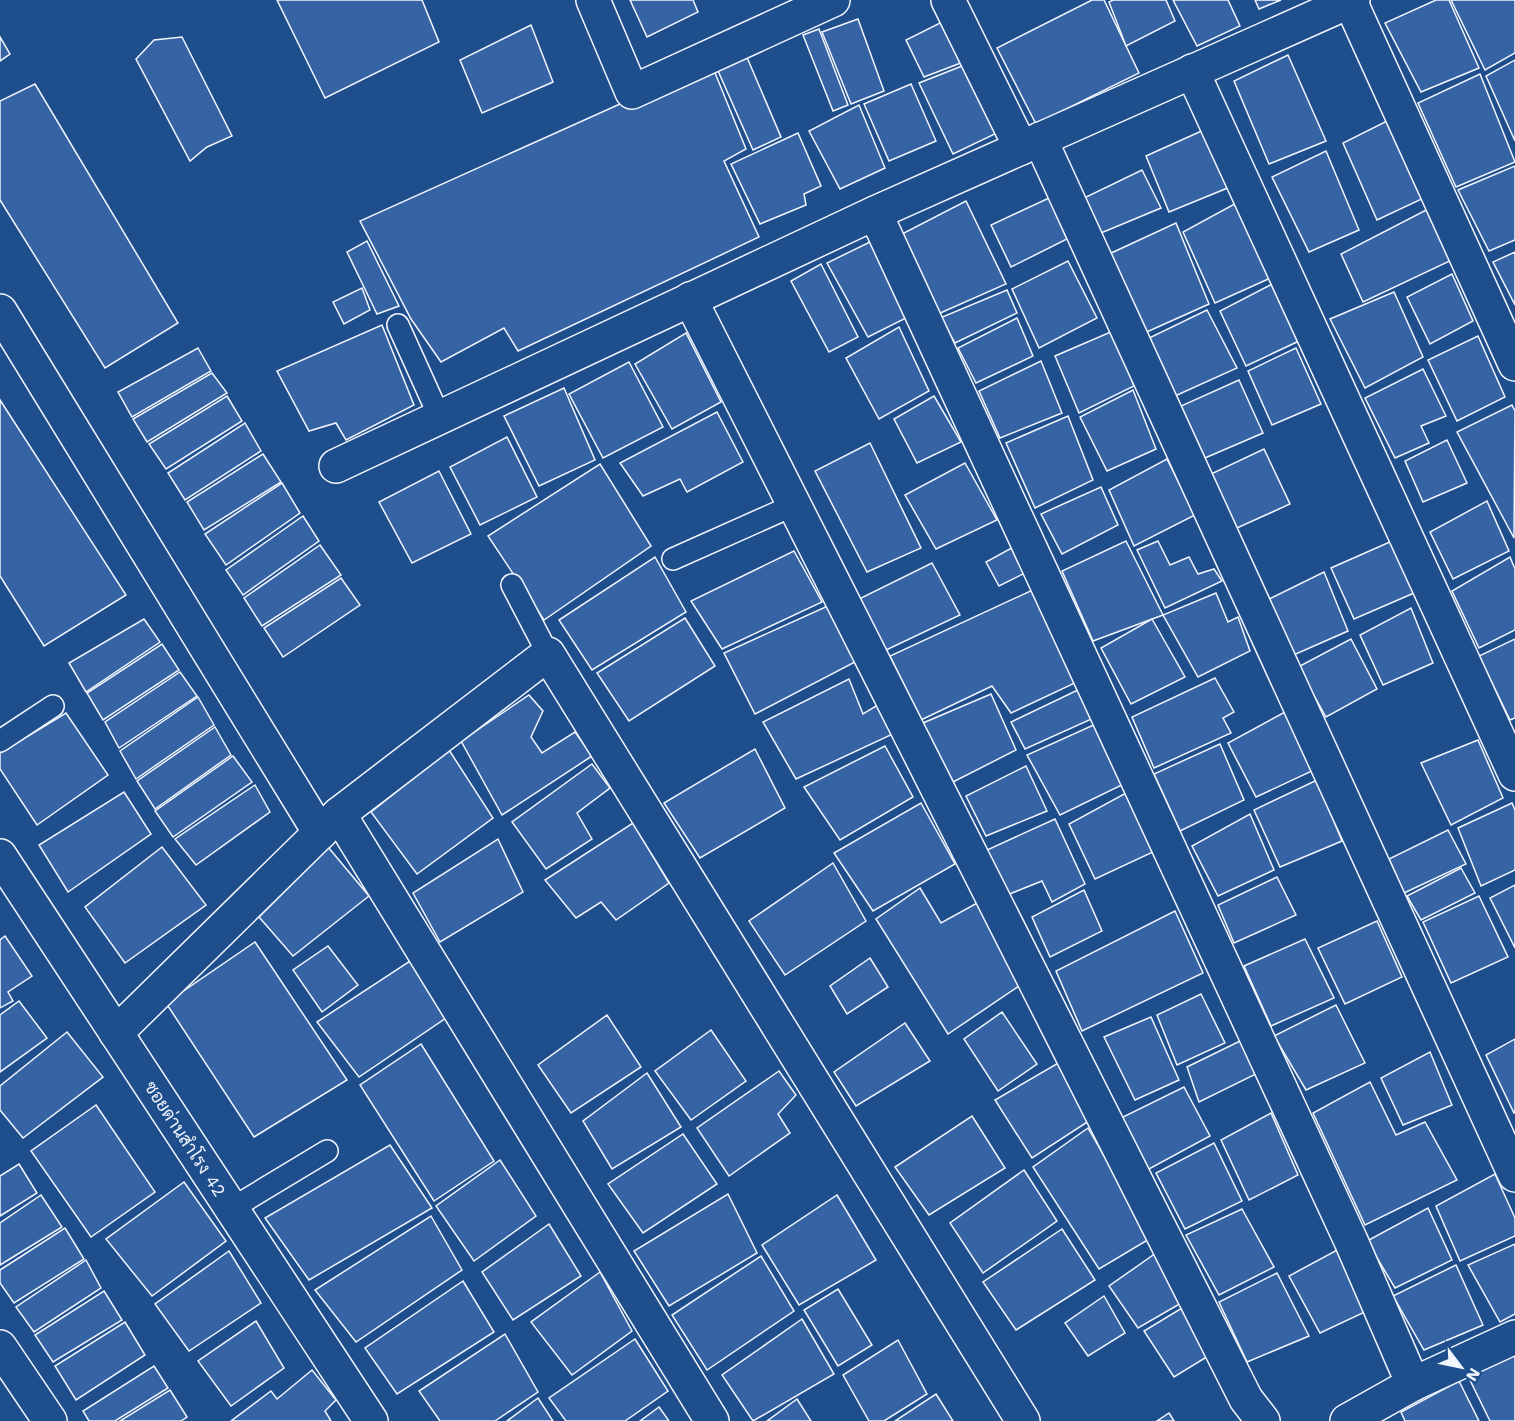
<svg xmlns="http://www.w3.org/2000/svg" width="1515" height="1421" viewBox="0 0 1515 1421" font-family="'Work Sans',Sarabun,sans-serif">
<rect width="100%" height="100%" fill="#1f4e8c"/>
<!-- building -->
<g fill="#3563a3" stroke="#f2f6ff" stroke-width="1.5">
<polygon points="277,0 422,0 439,42 325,98"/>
<polygon points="630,0 693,0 698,12 647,37"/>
<polygon points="1092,0 1104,0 1139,73 1036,124 997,48"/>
<polygon points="1113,0 1166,0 1175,21 1126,46 1109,2"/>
<polygon points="1173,0 1228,0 1240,26 1197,46"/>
<polygon points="1255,0 1281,0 1259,9"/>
<polygon points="1436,0 1449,0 1479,68 1421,92 1385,23"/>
<polygon points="1451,0 1515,0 1515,53 1485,70"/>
<polygon points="858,19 884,91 851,104 822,32"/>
<polygon points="946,20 966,61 924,77 906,40"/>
<polygon points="531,25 553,82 482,113 460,60"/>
<polygon points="819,29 848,105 833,111 803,35"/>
<polygon points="0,37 10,54 0,61"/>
<polygon points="182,37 232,136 207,147 190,161 136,59 154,40"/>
<polygon points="743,48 781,137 753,150 715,64"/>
<polygon points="1288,55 1326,141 1269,164 1234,81"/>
<polygon points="1515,60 1515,141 1486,76"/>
<polygon points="711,63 746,149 724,161 759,237 518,351 504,328 441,362 411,319 360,221"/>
<polygon points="967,64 999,132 953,154 919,83"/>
<polygon points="1480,74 1515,162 1456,187 1418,103"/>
<polygon points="35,84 178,323 105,368 0,200 0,101"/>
<polygon points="911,84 936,141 889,161 864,104"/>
<polygon points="859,105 885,168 840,189 809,131"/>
<polygon points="1391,119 1426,197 1377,220 1343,143"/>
<polygon points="1206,129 1230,187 1169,212 1146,156"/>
<polygon points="798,133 821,186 804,194 806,205 760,224 731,164"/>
<polygon points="1326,151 1359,230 1309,252 1272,177"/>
<polygon points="1515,166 1515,240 1489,251 1458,190"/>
<polygon points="1142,170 1161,208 1101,233 1084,198"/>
<polygon points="1049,198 1067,239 1011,267 991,225"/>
<polygon points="966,201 1006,284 938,314 900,235"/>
<polygon points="1240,201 1275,276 1215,303 1183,232"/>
<polygon points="1430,208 1454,259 1363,302 1341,254"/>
<polygon points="1176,223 1209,304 1140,335 1107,255"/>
<polygon points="367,241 399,306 377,314 347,252"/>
<polygon points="872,241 908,317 868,337 827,263"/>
<polygon points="1515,252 1515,305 1493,262"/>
<polygon points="1068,261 1097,318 1039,348 1012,289"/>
<polygon points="821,264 858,337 829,352 791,281"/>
<polygon points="1452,274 1473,321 1430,344 1407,297"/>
<polygon points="1276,282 1299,341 1246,366 1220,311"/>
<polygon points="362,288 370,310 344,324 333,302"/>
<polygon points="1007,290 1017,313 955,343 940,318"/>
<polygon points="1394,292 1423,357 1365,388 1330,319"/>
<polygon points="1207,310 1237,368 1175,396 1147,339"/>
<polygon points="1017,318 1033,356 976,383 958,348"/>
<polygon points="382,325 414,405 346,440 336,423 309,431 277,371"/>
<polygon points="899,327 929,391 879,419 846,358"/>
<polygon points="1113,331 1134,386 1079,413 1055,356"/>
<polygon points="686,333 721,402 672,429 635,364"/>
<polygon points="1478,336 1505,397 1457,421 1428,360"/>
<polygon points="198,348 211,371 132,417 118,392"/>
<polygon points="1296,348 1321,404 1272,425 1248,371"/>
<polygon points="1041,361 1062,413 1000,438 979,391"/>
<polygon points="629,362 663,427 603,458 569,394"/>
<polygon points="1423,369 1446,416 1421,426 1429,443 1395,458 1365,398"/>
<polygon points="212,373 227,393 147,442 133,419"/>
<polygon points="1239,380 1263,433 1205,458 1181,406"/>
<polygon points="564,388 595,460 539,486 504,416"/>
<polygon points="1133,390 1156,449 1107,471 1080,417"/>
<polygon points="227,396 242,421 166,469 149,444"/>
<polygon points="934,396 961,442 917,463 894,419"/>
<polygon points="0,400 126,595 44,646 0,576"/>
<polygon points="1512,405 1515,411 1514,538 1457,432"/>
<polygon points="717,412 743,462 687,492 680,479 643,496 620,463"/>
<polygon points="1068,416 1093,480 1035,508 1006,443"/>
<polygon points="245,423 261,451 185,500 168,473"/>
<polygon points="507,437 537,497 480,525 450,467"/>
<polygon points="1447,440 1467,483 1423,502 1405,461"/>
<polygon points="870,443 921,548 867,572 815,471"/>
<polygon points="1264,449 1290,504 1237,528 1211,474"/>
<polygon points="263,454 281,482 204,530 187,502"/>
<polygon points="1167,459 1195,515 1134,546 1109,490"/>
<polygon points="965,463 997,520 936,549 905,495"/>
<polygon points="600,464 651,546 544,620 488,536"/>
<polygon points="439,471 471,534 412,563 379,502"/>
<polygon points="282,483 300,513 226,565 205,534"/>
<polygon points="1101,487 1118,525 1062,554 1041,514"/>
<polygon points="1487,501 1509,551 1453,579 1430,532"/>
<polygon points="303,516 319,541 243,595 226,570"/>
<polygon points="1126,541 1163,615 1093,641 1062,571"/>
<polygon points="1158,541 1170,565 1189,557 1198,574 1214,569 1222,581 1165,608 1137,550"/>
<polygon points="1392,541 1414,593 1354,619 1331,568"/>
<polygon points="320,545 341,575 262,626 244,598"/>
<polygon points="1017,545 1029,571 999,586 986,562"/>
<polygon points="794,551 822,602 722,649 691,601"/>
<polygon points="655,557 686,612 592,670 559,620"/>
<polygon points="1510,557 1515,569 1515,630 1479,648 1452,591"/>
<polygon points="932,563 960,615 884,651 857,600"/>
<polygon points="1324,572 1348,631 1289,657 1265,601"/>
<polygon points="341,578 360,605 283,657 264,628"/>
<polygon points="1037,588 1077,682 1011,713 992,686 921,720 890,656"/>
<polygon points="1216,593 1228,622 1238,617 1250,651 1198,677 1163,615"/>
<polygon points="830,605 857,661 755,714 724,653"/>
<polygon points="1411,608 1433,663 1383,685 1360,635"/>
<polygon points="685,618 715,666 629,721 597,673"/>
<polygon points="144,619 160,642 86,692 69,663"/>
<polygon points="1152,619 1185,677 1131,704 1101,648"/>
<polygon points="1351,639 1377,689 1326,717 1298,667"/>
<polygon points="1515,639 1515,718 1510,720 1479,656"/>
<polygon points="162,644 179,670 103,720 87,693"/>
<polygon points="180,672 197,696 119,748 105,722"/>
<polygon points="1215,678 1234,712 1223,718 1231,733 1154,768 1132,717"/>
<polygon points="849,679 863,714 881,703 895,733 796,779 763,722"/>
<polygon points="1082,688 1096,717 1025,749 1011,722"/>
<polygon points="991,694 1016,750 953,782 923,723"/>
<polygon points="529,695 543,711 531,737 542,753 575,732 592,756 502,815 461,741"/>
<polygon points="198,697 214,725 136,779 120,751"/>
<polygon points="1285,712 1312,771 1256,797 1228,743"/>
<polygon points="66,713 108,775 37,825 0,769 0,753"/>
<polygon points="1098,723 1128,782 1060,815 1027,755"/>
<polygon points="215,727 231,755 155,809 137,781"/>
<polygon points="1478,740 1503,798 1451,825 1421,763"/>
<polygon points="1220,744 1244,800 1180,831 1154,774"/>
<polygon points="885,746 913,797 840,840 804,787"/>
<polygon points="755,749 785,808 700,858 664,803"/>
<polygon points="449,750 493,818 417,874 371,812"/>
<polygon points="233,756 252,782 173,837 155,811"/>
<polygon points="592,764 610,788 577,813 592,839 546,869 512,822"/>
<polygon points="1026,766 1047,811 986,836 966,796"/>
<polygon points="1317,780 1342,841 1280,867 1254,810"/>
<polygon points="255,785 270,812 196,865 175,839"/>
<polygon points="124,792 151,834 68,892 39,845"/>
<polygon points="1126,793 1153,852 1095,879 1069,824"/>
<polygon points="921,803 955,864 873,911 834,853"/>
<polygon points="1512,803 1515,810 1515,870 1481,886 1458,828"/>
<polygon points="1250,814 1274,870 1218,896 1192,846"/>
<polygon points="1055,819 1085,884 1052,902 1042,881 1007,895 987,850"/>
<polygon points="633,823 669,883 616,920 601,902 576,918 545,880"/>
<polygon points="1448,830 1466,864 1404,893 1389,859"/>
<polygon points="498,839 523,892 440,942 413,893"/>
<polygon points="162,847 206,905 125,963 85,907"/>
<polygon points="328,847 369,896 293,956 259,917"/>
<polygon points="833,863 866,921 785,975 749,921"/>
<polygon points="1461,868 1475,893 1421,920 1407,896"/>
<polygon points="1277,877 1296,915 1234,943 1218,905"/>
<polygon points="1515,885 1515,948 1490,898"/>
<polygon points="920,888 941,923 977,903 1019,986 948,1034 876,919"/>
<polygon points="1084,890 1102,931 1050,957 1032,917"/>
<polygon points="1479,896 1508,957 1451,983 1423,922"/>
<polygon points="1175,911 1203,973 1082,1031 1056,971"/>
<polygon points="1377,921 1402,977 1345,1004 1318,948"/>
<polygon points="5,936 32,976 8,992 13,1001 0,1008 0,940"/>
<polygon points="1305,939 1334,998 1271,1026 1244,966"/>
<polygon points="255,942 347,1080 254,1137 166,1003"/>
<polygon points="328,946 358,985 322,1012 293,970"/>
<polygon points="870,958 888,987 847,1014 830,986"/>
<polygon points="410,961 446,1018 359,1077 317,1022"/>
<polygon points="1201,994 1225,1043 1177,1065 1157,1015"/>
<polygon points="19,1001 47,1038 0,1072 0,1015"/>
<polygon points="1336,1005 1365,1063 1306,1090 1274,1036"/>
<polygon points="1002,1012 1037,1064 998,1091 964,1039"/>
<polygon points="607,1015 641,1067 571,1113 538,1065"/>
<polygon points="1151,1017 1179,1080 1135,1100 1104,1037"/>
<polygon points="905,1023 930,1061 856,1106 834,1072"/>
<polygon points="711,1030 746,1081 691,1120 655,1071"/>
<polygon points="67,1032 103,1077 23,1138 0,1110 0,1086"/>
<polygon points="1515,1039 1515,1112 1514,1113 1486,1055"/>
<polygon points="1242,1040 1256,1074 1199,1102 1187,1067"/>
<polygon points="421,1044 494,1161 434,1201 360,1085"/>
<polygon points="1430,1052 1452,1105 1403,1125 1381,1078"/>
<polygon points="1060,1062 1092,1119 1032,1158 995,1100"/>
<polygon points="779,1071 796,1095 778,1114 790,1133 729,1176 697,1128"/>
<polygon points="647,1073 681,1127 612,1169 583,1121"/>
<polygon points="1370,1082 1396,1135 1425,1122 1457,1180 1365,1225 1313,1113"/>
<polygon points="1184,1087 1210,1136 1149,1169 1121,1118"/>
<polygon points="96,1105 155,1192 91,1237 31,1151"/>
<polygon points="1271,1113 1298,1175 1249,1200 1221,1140"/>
<polygon points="972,1116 1005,1168 929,1215 895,1167"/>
<polygon points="1088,1128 1151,1238 1099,1269 1033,1167"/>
<polygon points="683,1134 717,1184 643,1233 608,1184"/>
<polygon points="1214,1143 1242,1201 1185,1229 1156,1173"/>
<polygon points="390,1145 432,1208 309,1280 265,1218"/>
<polygon points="500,1160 536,1216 474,1261 436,1206"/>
<polygon points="19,1164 37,1193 0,1216 0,1176"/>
<polygon points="1024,1170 1057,1221 983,1273 950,1223"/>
<polygon points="1495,1174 1515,1218 1515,1236 1460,1261 1436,1206"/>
<polygon points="184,1182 226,1241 152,1296 106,1239"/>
<polygon points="728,1194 757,1253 669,1306 634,1251"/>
<polygon points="41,1195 62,1227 0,1265 0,1223"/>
<polygon points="837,1195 876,1260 799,1305 762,1245"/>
<polygon points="1428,1208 1452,1260 1395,1288 1367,1241"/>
<polygon points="1242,1209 1274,1267 1219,1295 1186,1235"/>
<polygon points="431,1216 462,1270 356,1342 315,1290"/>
<polygon points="549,1224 581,1276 513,1320 482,1272"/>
<polygon points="65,1228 84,1259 14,1303 0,1283 0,1270"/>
<polygon points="1062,1229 1095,1280 1016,1330 983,1282"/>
<polygon points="1515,1244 1515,1314 1500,1322 1468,1265"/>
<polygon points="1339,1249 1367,1311 1320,1333 1289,1276"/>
<polygon points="229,1251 261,1303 189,1351 155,1304"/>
<polygon points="1156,1253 1183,1302 1138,1328 1109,1286"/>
<polygon points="761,1256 794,1311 707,1370 672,1315"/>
<polygon points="86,1260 101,1288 34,1332 16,1307"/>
<polygon points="1456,1265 1483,1325 1424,1350 1393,1296"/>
<polygon points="600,1272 632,1331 572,1375 531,1322"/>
<polygon points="1277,1273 1309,1336 1247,1362 1219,1302"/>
<polygon points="463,1281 494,1332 397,1394 365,1348"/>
<polygon points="838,1289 872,1345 838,1366 804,1310"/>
<polygon points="104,1291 122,1320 53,1362 35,1335"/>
<polygon points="1104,1296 1125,1333 1088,1356 1065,1323"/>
<polygon points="1182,1308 1210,1355 1174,1377 1144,1331"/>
<polygon points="802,1319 834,1374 753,1421 722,1375"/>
<polygon points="256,1321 284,1368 231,1406 198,1361"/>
<polygon points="125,1322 145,1355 76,1400 55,1366"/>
<polygon points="505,1334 538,1392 495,1421 440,1421 419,1391"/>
<polygon points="635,1339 668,1391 625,1421 566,1421 549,1398"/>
<polygon points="898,1340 927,1394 884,1421 869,1421 843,1375"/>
<polygon points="1515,1354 1515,1421 1490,1421 1468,1376"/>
<polygon points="154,1366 168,1388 115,1421 89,1421 83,1411"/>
<polygon points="312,1370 336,1400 325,1411 331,1421 231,1421 271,1391 277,1399"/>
<polygon points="1459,1381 1479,1421 1405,1421 1401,1412"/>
<polygon points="170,1390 187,1417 181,1421 120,1421"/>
<polygon points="936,1394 953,1421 895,1421"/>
<polygon points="538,1398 553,1421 507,1421"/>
<polygon points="797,1399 811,1421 767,1421"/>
<polygon points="659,1407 669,1421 640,1421"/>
<polygon points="1169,1413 1174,1421 1157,1421"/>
</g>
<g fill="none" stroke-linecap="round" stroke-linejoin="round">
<defs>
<g id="service">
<polyline points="398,325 440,418"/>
<polyline points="673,559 794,505"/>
<polyline points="512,585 548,654"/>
<polyline points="0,741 53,706"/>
<polyline points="231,1209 327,1151"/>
</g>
<g id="minor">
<polyline points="593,0 632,92 833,0"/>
<polyline points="948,0 1021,148"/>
<polyline points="1350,1 1515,364"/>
<polyline points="1192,71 1515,774"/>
<polyline points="1040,139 1515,1175"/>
<polyline points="875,213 1351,1241 1413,1384 1347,1421"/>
<polyline points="690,299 1246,1399 1263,1421"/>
<polyline points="0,311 320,833"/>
<polyline points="336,466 875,213 1353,0"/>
<polyline points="339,814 712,1421"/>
<polyline points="0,856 371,1421"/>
<polyline points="116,1033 339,814 548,654 1023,1421"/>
<polyline points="0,1347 50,1421"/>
<polyline points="1413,1384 1515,1337"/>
</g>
</defs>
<!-- service casing -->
<use href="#service" stroke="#f2f6ff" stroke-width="24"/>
<!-- minor casing -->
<use href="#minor" stroke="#f2f6ff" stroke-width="36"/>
<!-- service -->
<use href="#service" stroke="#1f4e8c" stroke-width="21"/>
<!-- minor -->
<use href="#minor" stroke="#1f4e8c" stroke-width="33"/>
</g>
<g text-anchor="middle" stroke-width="4.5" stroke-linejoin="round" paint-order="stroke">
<!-- street labels -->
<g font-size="18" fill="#f2f6ff" stroke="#1f4e8c">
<text transform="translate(185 1139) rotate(57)" y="6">ซอยด่านสำโรง 42</text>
</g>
</g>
<!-- north arrow -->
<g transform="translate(1461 1367) rotate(122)" stroke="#1f4e8c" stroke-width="4.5" paint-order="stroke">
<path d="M0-4.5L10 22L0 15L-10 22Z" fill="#f2f6ff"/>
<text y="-9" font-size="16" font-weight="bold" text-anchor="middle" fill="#f2f6ff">N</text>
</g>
</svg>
